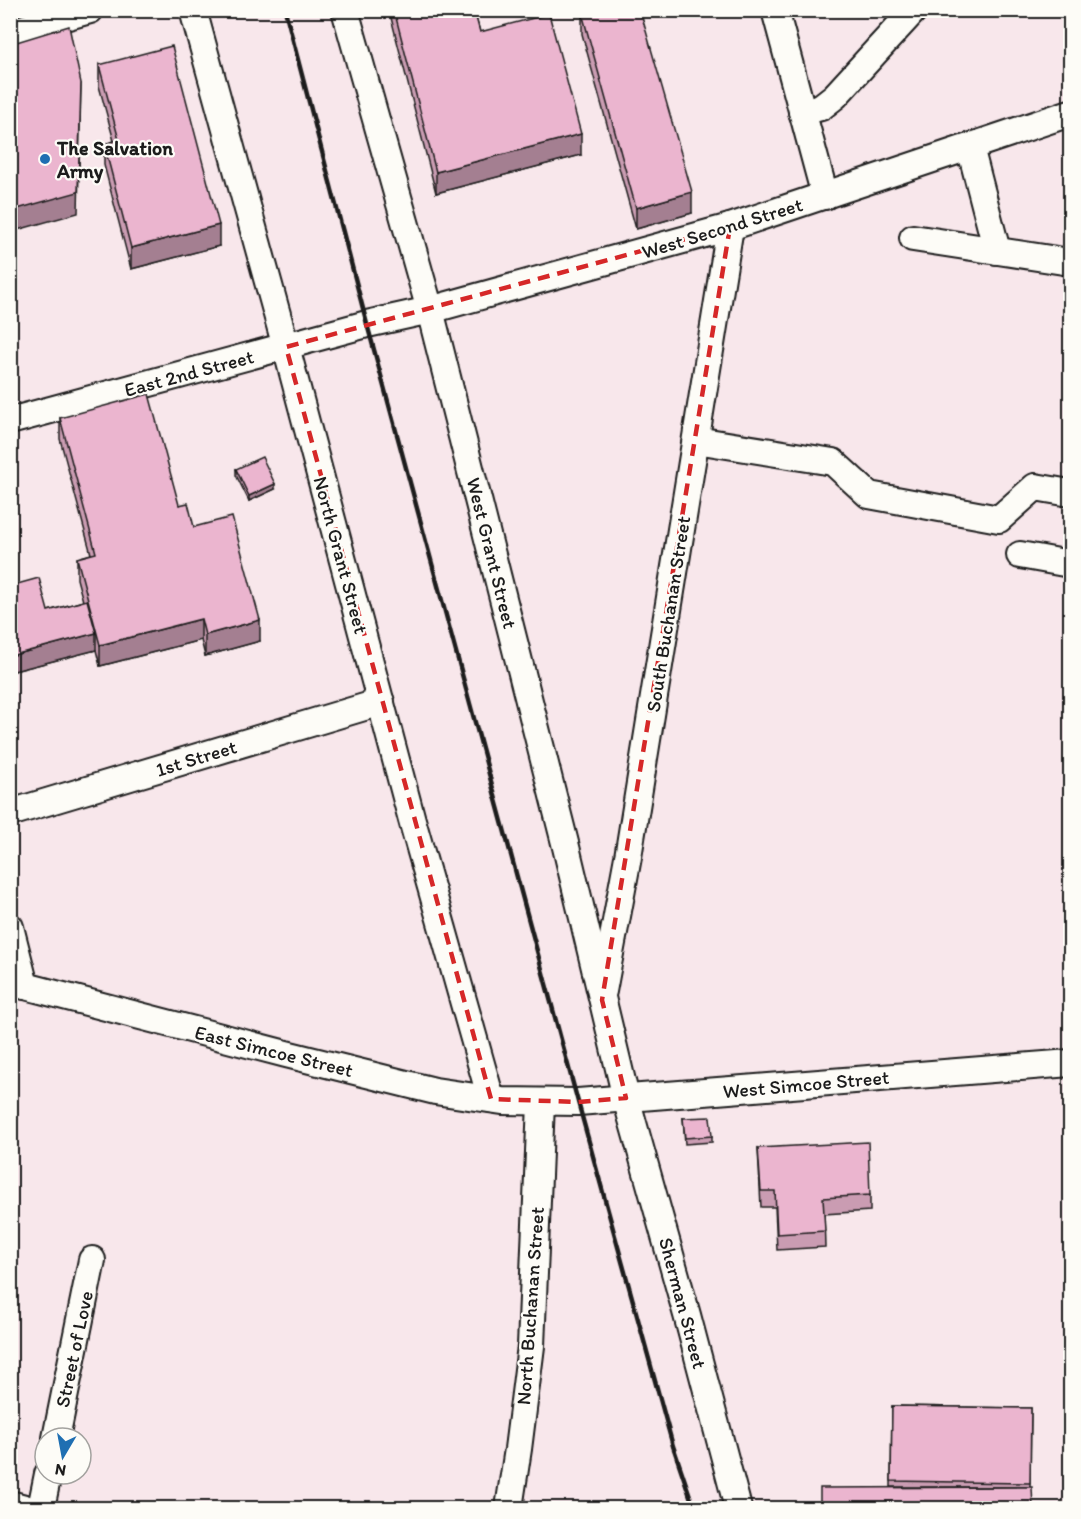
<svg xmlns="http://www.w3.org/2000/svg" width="1081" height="1519" viewBox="0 0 1081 1519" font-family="Itim,sans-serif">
<rect width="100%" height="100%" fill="#f8e7eb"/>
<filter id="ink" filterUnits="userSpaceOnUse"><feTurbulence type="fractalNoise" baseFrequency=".0167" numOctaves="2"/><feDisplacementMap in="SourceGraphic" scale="12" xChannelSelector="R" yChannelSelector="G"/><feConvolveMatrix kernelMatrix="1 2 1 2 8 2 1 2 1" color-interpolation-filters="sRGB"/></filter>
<g filter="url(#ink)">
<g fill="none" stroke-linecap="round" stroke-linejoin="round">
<defs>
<g id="minor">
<polyline points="193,10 286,347 412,820 491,1099"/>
<polyline points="345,10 430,310 566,847 626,1098 687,1315 738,1508"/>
<polyline points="775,10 825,196"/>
<polyline points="10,32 90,10"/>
<polyline points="802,112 821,107 835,96 914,10"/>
<polyline points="970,147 997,251"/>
<polyline points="913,238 1070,262"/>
<polyline points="10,421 367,324 430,310 730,227 1070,113"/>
<polyline points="696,440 833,462 869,495 999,519 1035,487 1070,493"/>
<polyline points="1020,555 1070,564"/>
<polyline points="10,813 381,702"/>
<polyline points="10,927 25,986"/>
<polyline points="10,982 286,1054 435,1091 502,1101 578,1102 1070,1063"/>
<polyline points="603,991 628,857 730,227"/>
<polyline points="56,1438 92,1260"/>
<polyline points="10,1504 25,1508"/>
<polyline points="41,1508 48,1474"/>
<polyline points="509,1508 518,1449 531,1346 541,1103"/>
</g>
</defs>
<!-- minor casing -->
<use href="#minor" stroke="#1c1c1c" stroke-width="30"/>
<!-- minor -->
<use href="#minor" stroke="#fdfcf7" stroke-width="26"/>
<!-- rail -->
<polyline stroke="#1c1c1c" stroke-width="4.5" points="285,10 367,324 578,1102 673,1446 694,1508"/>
</g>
<!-- wall -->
<g fill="#ca9cb2" stroke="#1c1c1c" stroke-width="1.5">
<polygon points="389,10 476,10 474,11 480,32 581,155 436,193"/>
<polygon points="582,13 692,213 636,229 582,34"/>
<polygon points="99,65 219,246 131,269 104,165 104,144 114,141 99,86"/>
<polygon points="60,418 179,505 194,527 260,641 205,656 201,640 100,666 96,650 10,672 10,586 48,611 83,601 77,579 77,558 91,554 60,439"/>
<polygon points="236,469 275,489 249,501 236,475"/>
<polygon points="683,1118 712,1136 712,1142 685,1144"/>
<polygon points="758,1148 870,1195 870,1211 824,1214 825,1247 777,1250 775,1207 761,1207"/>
<polygon points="892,1406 1031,1408 1030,1487 891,1487"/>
</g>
<!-- shaded-wall -->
<g fill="#a47f91" stroke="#1c1c1c" stroke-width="1.5">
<polygon points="81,83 78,213 10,232 10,211"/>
<polygon points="581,134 581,155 436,193 436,172"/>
<polygon points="692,192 692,213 636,229 636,208"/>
<polygon points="219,225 219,246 131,269 131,248"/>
<polygon points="275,484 275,489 249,501 249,496"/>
<polygon points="201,619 201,640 100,666 100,645"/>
<polygon points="260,620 260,641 205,656 205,635"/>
<polygon points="96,633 96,650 10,672 10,656"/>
</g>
<!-- building -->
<g fill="#ebb5cf" stroke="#1c1c1c" stroke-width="1.5">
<polygon points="394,10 474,10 480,32 549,14 581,134 436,172"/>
<polygon points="594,10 640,10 692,192 636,208 582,13"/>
<polygon points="69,26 81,83 78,192 10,211 10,44"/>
<polygon points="172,46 219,225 131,248 104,144 119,140 99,65"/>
<polygon points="149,394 179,505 188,503 194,527 232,517 260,620 205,635 201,619 100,645 77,558 96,553 60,418"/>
<polygon points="262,457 275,484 249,496 236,469"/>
<polygon points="39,578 48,611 87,600 96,633 10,656 10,586"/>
<polygon points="710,1117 712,1136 685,1138 683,1118"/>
<polygon points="868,1142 870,1195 823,1198 825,1231 777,1234 775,1191 761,1191 758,1148"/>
<polygon points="892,1406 1031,1408 1030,1483 891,1481"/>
<polygon points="1032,1487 1033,1509 820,1509 820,1488"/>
</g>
</g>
<!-- marked area -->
<path fill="none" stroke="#d62828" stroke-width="4.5" stroke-dasharray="12 8" stroke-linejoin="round" d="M730,227L602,1000L626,1098L578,1102L491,1099L286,347Z"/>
<!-- markers -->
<circle fill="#1f6fb2" stroke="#fdfcf7" stroke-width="2" cx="45" cy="159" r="6"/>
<g text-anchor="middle" stroke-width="4.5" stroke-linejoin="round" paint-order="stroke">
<!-- poi labels -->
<g font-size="20" font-weight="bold" fill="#1c1c1c" stroke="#fdfcf7" text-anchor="start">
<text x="57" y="155">The Salvation<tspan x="57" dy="23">Army</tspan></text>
</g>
<!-- street labels -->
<g font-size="20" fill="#1c1c1c" stroke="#fdfcf7">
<text transform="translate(722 228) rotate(-17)" y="7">West Second Street</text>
<text transform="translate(189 373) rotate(-15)" y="7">East 2nd Street</text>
<text transform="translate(492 553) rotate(76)" y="7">West Grant Street</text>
<text transform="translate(341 555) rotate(75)" y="7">North Grant Street</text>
<text transform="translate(668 614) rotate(-81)" y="7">South Buchanan Street</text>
<text transform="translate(196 758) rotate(-17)" y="7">1st Street</text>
<text transform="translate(274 1051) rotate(14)" y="7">East Simcoe Street</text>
<text transform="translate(806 1084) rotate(-5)" y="7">West Simcoe Street</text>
<text transform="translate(683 1303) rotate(75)" y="7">Sherman Street</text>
<text transform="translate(530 1306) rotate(-86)" y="7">North Buchanan Street</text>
<text transform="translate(74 1349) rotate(-78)" y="7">Street of Love</text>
</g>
</g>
<!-- margin -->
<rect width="1081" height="1519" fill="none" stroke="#fdfcf7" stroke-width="36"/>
<rect x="18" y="18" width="1045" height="1483" fill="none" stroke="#1c1c1c" stroke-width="2" filter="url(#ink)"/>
<!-- north arrow -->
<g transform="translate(63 1456) rotate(190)"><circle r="28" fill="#fdfcf7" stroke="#a3a29f" stroke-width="1.5"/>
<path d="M0-4.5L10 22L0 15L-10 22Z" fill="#1f6fb2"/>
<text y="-9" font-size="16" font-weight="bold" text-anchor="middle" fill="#1c1c1c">N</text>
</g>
</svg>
